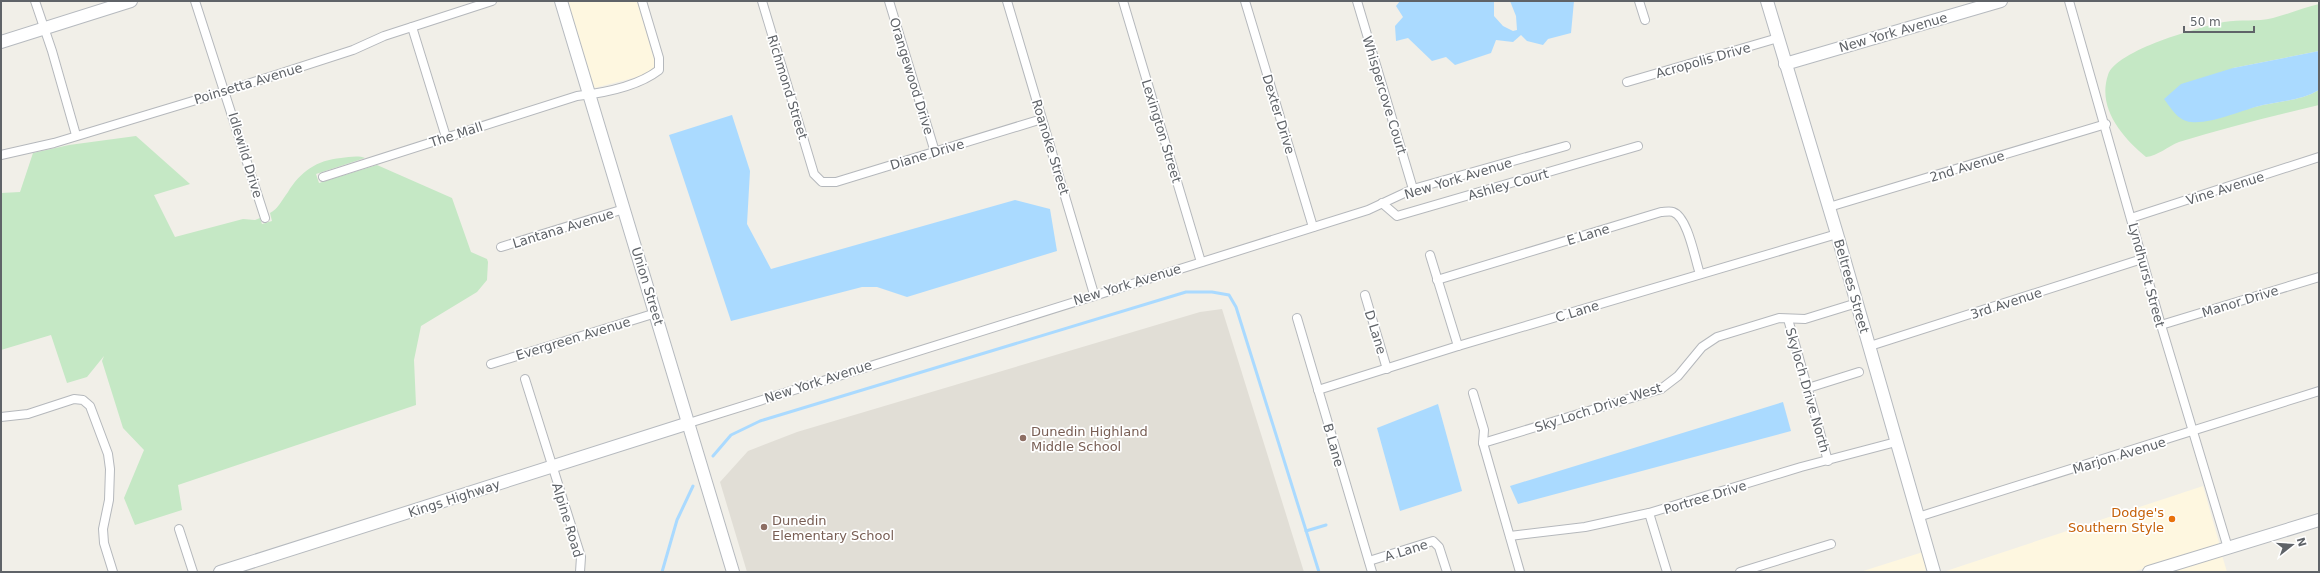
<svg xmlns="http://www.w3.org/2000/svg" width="2320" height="573" viewBox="0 0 2320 573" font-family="'DejaVu Sans',sans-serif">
<rect width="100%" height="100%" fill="#f1efe8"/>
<!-- commercial -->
<g fill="#fef7e0">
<polygon points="566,1 637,1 654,59 654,68 645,75 594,88"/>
<polygon points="2203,486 2220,546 2132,572 1943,572"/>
<polygon points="1923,552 1926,572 1860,572"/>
<polygon points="2222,555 2227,572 2166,572"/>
</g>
<!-- education -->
<polygon fill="#e1ded6" points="1222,309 1304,572 747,572 720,482 748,451 797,432 1200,312"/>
<!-- green -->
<g fill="#c5e8c5">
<path d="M2319,4V51L2233,68L2190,122C2215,118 2238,111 2263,105C2282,101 2302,100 2319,90V105C2272,116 2225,128 2179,142C2168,146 2158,156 2146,157C2122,137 2097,108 2108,75C2116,50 2200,27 2224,22C2240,19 2257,22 2273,18C2288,14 2303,8 2319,4Z"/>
<path d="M136,136L190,184L154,195L175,237L243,219L255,220L260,218L262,224L272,221L270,213C278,209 282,200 288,192C300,172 317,160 341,158C349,157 358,155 365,158L316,174L319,183L377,165L452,198L471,252L487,259L488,262L487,280L477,292L421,326L414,360L416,405L178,485L182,510L135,525L124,498L144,450L123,428L102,361L104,356L87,377L67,383L51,335L1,350V193L20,192L33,153L69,145Z"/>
</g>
<!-- water -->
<g fill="#aadaff">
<polygon points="1400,1 1494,1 1494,16 1503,26 1513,31 1517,30 1516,16 1510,1 1574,1 1571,33 1548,39 1543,45 1527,41 1521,35 1513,42 1496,40 1491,53 1455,65 1446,57 1432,61 1408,38 1396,41 1395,26 1403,17 1396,6"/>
<path d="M2319,51V90C2302,100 2282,101 2263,105C2242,110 2212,124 2191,122C2178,121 2171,108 2164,99L2181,84L2233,68Z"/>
<polygon points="732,115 750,171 747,224 771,269 1015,200 1050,209 1057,251 907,297 877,287 862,287 731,321 669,135"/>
<polygon points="1783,402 1791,431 1518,504 1510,486"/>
<polygon points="1438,404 1462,491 1400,511 1377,428"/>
</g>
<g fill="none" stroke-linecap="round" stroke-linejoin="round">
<!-- stream -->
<g stroke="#aadaff" stroke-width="3">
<polyline points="713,456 731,435 760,421 1186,292 1212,292 1229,295 1236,307 1319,572"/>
<polyline points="1306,531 1326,525"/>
<polyline points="662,572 677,520 693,486"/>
</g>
<defs>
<g id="street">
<polyline points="35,1 52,51 76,135"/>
<polyline points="195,1 265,218"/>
<polyline points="762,1 814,174 822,182 836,182 1042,119"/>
<polyline points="889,1 935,152"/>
<polyline points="1007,1 1094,294"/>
<polyline points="1123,1 1201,262"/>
<polyline points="1245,1 1313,227"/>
<polyline points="1357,1 1413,189"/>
<polyline points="1639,1 1645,20"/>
<polyline points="2069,1 2161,325 2228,548"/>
<polyline points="412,27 446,137"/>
<polyline points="1627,82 1778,38"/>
<polyline points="1,155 54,143 226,91 353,50 384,36 492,1"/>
<path d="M323,177L577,96C604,93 637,87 659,70V58L642,1"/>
<polyline points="1382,203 1397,216 1638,146"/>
<polyline points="1829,207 2106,124"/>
<polyline points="2131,218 2319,157"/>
<polyline points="501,247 624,209"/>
<polyline points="1430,255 1458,346"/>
<path d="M1437,280L1661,212C1664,212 1670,211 1673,212C1688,217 1695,260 1700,274"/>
<polyline points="1365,295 1387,369"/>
<polyline points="1297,318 1372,572"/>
<polyline points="1788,319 1828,461"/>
<polyline points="2161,325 2319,277"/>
<polyline points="1870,346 2142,259"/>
<polyline points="491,364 656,313"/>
<polyline points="525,379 581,557 580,572"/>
<polyline points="1808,388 1859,372"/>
<polyline points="1318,390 1458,346 1837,234"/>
<polyline points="1473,393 1484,430 1483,443 1520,572"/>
<polyline points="1,417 28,414 74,399 83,400 90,406 108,454 110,469 109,500 103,529 104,543 113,572"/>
<polyline points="689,423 1368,210 1413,189 1566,146"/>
<polyline points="1483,443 1661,389 1678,376 1702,347 1717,337 1779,318 1805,319 1857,303"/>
<polyline points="1649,513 1667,572"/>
<polyline points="1918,517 2319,391"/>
<polyline points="179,529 193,572"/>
<polyline points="1510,536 1585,527 1649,513 1801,467 1896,442"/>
<polyline points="1369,561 1433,541 1439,547 1447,572"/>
<polyline points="1740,572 1831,544"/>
</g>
<g id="secondary">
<polyline points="561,1 733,572"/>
<polyline points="1767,1 1837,234 1934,572"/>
<polyline points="1,42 131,1"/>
<polyline points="1785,64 2001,1"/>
<polyline points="220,572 689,423"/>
<polyline points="2149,572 2319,520"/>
</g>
</defs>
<!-- street casing -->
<use href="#street" stroke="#b5b8bc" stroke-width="10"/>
<!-- secondary casing -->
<use href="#secondary" stroke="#b6babf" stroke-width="14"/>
<!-- street -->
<use href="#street" stroke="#fff" stroke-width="8"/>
<!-- secondary -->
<use href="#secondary" stroke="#fff" stroke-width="12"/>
</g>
<!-- markers -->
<g fill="#8d6e63" stroke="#fff" stroke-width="1.5">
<circle cx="1023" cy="438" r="4"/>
<circle cx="764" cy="527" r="4"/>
</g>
<circle fill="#e8710a" stroke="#fff" stroke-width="1.5" cx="2172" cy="519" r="4"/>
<g text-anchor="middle" stroke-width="3.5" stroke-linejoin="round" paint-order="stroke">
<!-- street labels -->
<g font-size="13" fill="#5f6368" stroke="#fff">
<text transform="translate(1893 32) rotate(-16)" y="5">New York Avenue</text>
<text transform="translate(1703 60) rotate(-16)" y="5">Acropolis Drive</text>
<text transform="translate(912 76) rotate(73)" y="5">Orangewood Drive</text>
<text transform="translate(248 83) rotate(-17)" y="5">Poinsetta Avenue</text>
<text transform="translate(788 87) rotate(73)" y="5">Richmond Street</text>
<text transform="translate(1385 95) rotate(73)" y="5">Whispercove Court</text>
<text transform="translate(1279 114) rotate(73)" y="5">Dexter Drive</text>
<text transform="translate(1162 131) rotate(73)" y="5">Lexington Street</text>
<text transform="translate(456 134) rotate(-18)" y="5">The Mall</text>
<text transform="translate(1051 147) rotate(73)" y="5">Roanoke Street</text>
<text transform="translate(927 154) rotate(-17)" y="5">Diane Drive</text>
<text transform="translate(246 155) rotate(73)" y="5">Idlewild Drive</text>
<text transform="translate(1967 166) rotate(-17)" y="5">2nd Avenue</text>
<text transform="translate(1458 178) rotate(-17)" y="5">New York Avenue</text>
<text transform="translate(1508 184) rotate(-16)" y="5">Ashley Court</text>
<text transform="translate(2225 188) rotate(-18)" y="5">Vine Avenue</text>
<text transform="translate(563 228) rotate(-17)" y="5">Lantana Avenue</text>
<text transform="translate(1588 234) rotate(-17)" y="5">E Lane</text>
<text transform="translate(2147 275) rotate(75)" y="5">Lyndhurst Street</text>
<text transform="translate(1127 284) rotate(-17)" y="5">New York Avenue</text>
<text transform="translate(648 286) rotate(73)" y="5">Union Street</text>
<text transform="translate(1852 286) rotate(74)" y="5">Beltrees Street</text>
<text transform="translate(2240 301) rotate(-17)" y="5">Manor Drive</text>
<text transform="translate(2006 303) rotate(-18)" y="5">3rd Avenue</text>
<text transform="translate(1577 311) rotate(-17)" y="5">C Lane</text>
<text transform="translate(1376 332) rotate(73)" y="5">D Lane</text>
<text transform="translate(573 338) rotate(-17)" y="5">Evergreen Avenue</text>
<text transform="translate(818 381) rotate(-18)" y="5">New York Avenue</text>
<text transform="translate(1808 390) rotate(74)" y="5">Skyloch Drive North</text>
<text transform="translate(1598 407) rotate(-18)" y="5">Sky Loch Drive West</text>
<text transform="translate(1334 445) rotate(74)" y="5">B Lane</text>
<text transform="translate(2119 455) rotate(-17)" y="5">Marjon Avenue</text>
<text transform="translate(1705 497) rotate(-17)" y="5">Portree Drive</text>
<text transform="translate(454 498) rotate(-18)" y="5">Kings Highway</text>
<text transform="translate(568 520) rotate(73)" y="5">Alpine Road</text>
<text transform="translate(1406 550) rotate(-17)" y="5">A Lane</text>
</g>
<!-- education labels -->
<g font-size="13" fill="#785e54" stroke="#fff" text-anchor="start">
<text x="1031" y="436">Dunedin Highland<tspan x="1031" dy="15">Middle School</tspan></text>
<text x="772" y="525">Dunedin<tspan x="772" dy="15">Elementary School</tspan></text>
</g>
<!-- food labels -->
<g font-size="13" fill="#c56008" stroke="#fff" text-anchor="end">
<text x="2164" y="517">Dodge's<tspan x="2164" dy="15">Southern Style</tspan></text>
</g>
</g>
<!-- border -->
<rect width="2320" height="573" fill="none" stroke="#5f6368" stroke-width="4"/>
<!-- north arrow -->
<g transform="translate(2292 545) rotate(73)" stroke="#ffffff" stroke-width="3" paint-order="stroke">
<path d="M0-3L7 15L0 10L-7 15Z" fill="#5f6368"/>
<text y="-6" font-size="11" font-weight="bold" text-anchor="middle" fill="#5f6368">N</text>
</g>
<!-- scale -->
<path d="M2184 26v6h70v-6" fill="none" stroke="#5f6368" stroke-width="2"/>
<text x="2190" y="26" font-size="12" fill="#5f6368" stroke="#ffffff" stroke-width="3" paint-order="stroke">50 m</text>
</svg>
